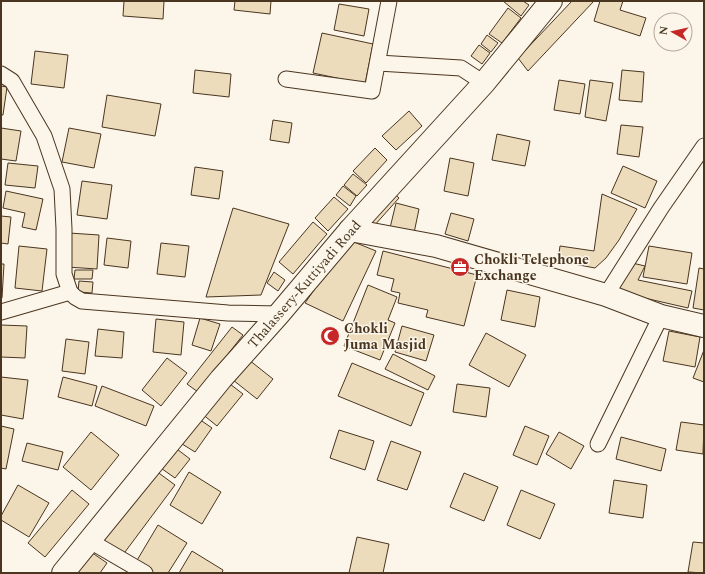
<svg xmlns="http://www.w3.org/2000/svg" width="705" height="574" viewBox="0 0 705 574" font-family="Spectral,serif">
<rect width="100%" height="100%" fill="#fbf6e9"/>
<!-- building -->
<g fill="#ecdcbc" stroke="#4a3520">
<polygon points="124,1 164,1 163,19 123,16"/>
<polygon points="235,1 271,1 270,14 234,10"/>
<polygon points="503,1 523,1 529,5 521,16"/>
<polygon points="572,1 594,1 528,71 518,58"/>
<polygon points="600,1 623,1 620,10 646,18 640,36 594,21"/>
<polygon points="339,4 369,9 364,36 334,30"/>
<polygon points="508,8 521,18 502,43 489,34"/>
<polygon points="322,33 373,44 365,84 313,73"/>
<polygon points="487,35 498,43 491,52 481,44"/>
<polygon points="479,45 490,53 482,64 471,56"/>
<polygon points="35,51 68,55 64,88 31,84"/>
<polygon points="195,70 231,74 229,97 193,93"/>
<polygon points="622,70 644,72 642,102 619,100"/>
<polygon points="559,80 585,84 580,114 554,110"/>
<polygon points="590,80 613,83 606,121 585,117"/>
<polygon points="1,86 7,87 3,115 1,115"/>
<polygon points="107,95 161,104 155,136 102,127"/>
<polygon points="409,111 422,126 396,150 382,136"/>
<polygon points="273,120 292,123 289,143 270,140"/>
<polygon points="621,125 643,127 639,157 617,154"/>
<polygon points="1,128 21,131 16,161 1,159"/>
<polygon points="69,128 101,134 94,168 62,162"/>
<polygon points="497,134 530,141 525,166 492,160"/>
<polygon points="375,148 387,160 366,183 353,171"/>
<polygon points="450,158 474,163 468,196 444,191"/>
<polygon points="8,163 38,166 35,188 5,185"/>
<polygon points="623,166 657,181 645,208 611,193"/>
<polygon points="195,167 223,171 219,199 191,195"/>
<polygon points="353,174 367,185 357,196 344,185"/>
<polygon points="82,181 112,185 107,219 77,215"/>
<polygon points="343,186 356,196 350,206 336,195"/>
<polygon points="389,189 399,198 373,227 364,218"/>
<polygon points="6,191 43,199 36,230 22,227 25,213 3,208"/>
<polygon points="602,194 637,209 619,240 606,258 595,268 558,261 560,246 594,251"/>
<polygon points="334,197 348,209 328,231 315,218"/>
<polygon points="396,203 419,209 414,233 390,228"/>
<polygon points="233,208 289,224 261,295 206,297"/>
<polygon points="451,213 474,219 468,241 445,234"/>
<polygon points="1,216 11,217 8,244 1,243"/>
<polygon points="313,222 327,234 293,274 279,262"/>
<polygon points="69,233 99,235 97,269 67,267"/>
<polygon points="107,238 131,241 128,268 104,265"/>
<polygon points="349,240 376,251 343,321 305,303"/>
<polygon points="161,243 189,246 185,277 157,274"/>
<polygon points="19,246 47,249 42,291 15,288"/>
<polygon points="649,246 692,253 687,284 643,277"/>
<polygon points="383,251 477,275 464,326 426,317 428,310 398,303 400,293 391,291 394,279 377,275"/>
<polygon points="628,262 645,266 638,280 692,291 688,308 614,291"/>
<polygon points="1,264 4,264 2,298 1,298"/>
<polygon points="699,268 704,269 704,310 693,308"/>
<polygon points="75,270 93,270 92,279 74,279"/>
<polygon points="274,272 285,280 278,291 267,283"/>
<polygon points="79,281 93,282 92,293 78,292"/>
<polygon points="368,285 397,297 388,320 395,323 380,360 344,346"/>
<polygon points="507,290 540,297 535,327 501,320"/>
<polygon points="200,318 220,324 211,351 192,345"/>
<polygon points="156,319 184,322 181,355 153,352"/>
<polygon points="1,325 27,326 25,358 1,357"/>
<polygon points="402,326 434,335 426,361 395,352"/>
<polygon points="232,327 243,335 198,392 187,384"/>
<polygon points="98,329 124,332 122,358 95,356"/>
<polygon points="669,331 700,337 695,367 663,361"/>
<polygon points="486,333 526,355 509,387 469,365"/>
<polygon points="66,339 89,342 85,374 62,371"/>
<polygon points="704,350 704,382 693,378"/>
<polygon points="393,354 435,376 428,390 385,369"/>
<polygon points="244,356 273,379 257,399 228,376"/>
<polygon points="167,358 187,373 161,406 142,390"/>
<polygon points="352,363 424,393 411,426 338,396"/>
<polygon points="1,377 28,380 23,419 1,415"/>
<polygon points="63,377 97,386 92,406 58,397"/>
<polygon points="226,381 243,394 217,426 201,413"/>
<polygon points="457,384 490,388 486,417 453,412"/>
<polygon points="102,386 154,406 146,426 95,406"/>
<polygon points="196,417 212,428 195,452 179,442"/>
<polygon points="681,422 704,425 703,454 676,450"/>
<polygon points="1,426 14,429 6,469 1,468"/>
<polygon points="525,426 549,436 537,465 513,455"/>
<polygon points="339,430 374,441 365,470 330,458"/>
<polygon points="91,432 119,455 91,490 63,467"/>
<polygon points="559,432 584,446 571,469 546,454"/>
<polygon points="621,437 666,449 661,471 616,459"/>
<polygon points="391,441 421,452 407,490 377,480"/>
<polygon points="27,443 63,452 58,470 22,461"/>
<polygon points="173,446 190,459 175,478 158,466"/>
<polygon points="152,468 175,485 122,556 99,540"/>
<polygon points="189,472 221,492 202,524 170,505"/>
<polygon points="464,473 498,487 484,521 450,507"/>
<polygon points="614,480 647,485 643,518 609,513"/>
<polygon points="18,485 49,503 29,537 1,520 1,516"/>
<polygon points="72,490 89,504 45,557 28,543"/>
<polygon points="521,490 555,504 540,539 507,525"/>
<polygon points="158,525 187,543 168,573 153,573 136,562"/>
<polygon points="357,537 389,544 383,573 349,573"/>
<polygon points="693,542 704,543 704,573 688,572"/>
<polygon points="192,551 223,570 222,573 179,573"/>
<polygon points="91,552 107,563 100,573 76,573"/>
</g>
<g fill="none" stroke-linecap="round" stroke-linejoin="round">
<defs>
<g id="street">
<polyline points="378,63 461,68 484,83"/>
<polyline points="1,74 12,81 44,136 62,189 64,229 64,274 70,292 75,297 82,301 228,313 279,314"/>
<polyline points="286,79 372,91 389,1"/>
<polyline points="606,295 661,208 704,146"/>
<polyline points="1,312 70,292"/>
<polyline points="598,444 661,316"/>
<polyline points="90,541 145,573"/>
</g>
<polyline id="secondary" points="350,230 436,246 606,295 661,316 704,326"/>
<polyline id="primary" points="63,573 221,379 279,314 350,230 484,83 551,1"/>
</defs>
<!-- street casing -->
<use href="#street" stroke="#4a3520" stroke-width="17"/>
<!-- secondary casing -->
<use href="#secondary" stroke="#4a3520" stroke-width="24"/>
<!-- primary casing -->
<use href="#primary" stroke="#4a3520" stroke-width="24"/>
<!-- street -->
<use href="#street" stroke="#fbf6e9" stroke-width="15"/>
<!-- secondary -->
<use href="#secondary" stroke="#fbf6e9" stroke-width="22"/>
<!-- primary -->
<use href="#primary" stroke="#fbf6e9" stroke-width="22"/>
</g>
<!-- icons -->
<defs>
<symbol id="office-disc" viewBox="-11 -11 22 22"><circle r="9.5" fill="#c62828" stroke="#fbf6e9"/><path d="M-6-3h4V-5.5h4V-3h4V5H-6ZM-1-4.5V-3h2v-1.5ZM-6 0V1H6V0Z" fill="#fff"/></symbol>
<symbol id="mosque-disc" viewBox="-11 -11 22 22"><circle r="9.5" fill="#c62828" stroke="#fbf6e9"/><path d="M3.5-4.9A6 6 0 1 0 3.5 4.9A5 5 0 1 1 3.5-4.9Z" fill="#fff"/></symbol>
</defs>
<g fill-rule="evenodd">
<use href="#office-disc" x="449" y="256" width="22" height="22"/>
<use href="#mosque-disc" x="319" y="325" width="22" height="22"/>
</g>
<g text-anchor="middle" stroke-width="3" stroke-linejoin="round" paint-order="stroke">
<!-- poi labels -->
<g font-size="14" font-weight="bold" fill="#4a3520" stroke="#fbf6e9" text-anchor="start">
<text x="474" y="264">Chokli Telephone<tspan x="474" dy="16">Exchange</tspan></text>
<text x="344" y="333">Chokli<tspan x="344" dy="16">Juma Masjid</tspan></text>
</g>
<!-- street labels -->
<g font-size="14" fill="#4a3520" stroke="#fbf6e9">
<text transform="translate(304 284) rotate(-49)" y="5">Thalassery-Kuttiyadi Road</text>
</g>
</g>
<!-- border -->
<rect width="705" height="574" fill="none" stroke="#4a3520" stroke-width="4"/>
<!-- north arrow -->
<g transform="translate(673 32) rotate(278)"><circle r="19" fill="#fbf6e9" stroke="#b4a999"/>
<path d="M0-3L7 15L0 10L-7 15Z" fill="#c62828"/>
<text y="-6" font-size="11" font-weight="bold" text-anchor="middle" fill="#4a3520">N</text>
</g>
</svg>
